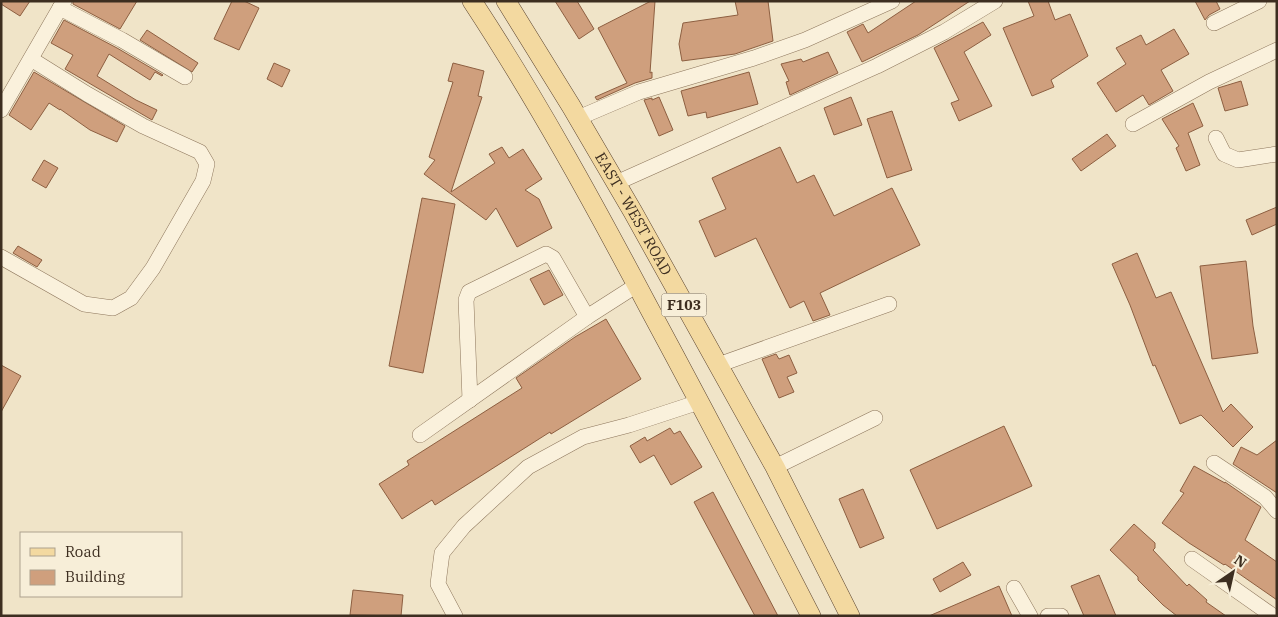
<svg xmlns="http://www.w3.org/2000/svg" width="1278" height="617" viewBox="0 0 1278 617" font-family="'IBM Plex Serif',serif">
<rect width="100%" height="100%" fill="#f0e4c8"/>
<!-- building -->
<g fill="#cf9f7d" stroke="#8d5f41">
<polygon points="1,1 30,1 20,16 1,4"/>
<polygon points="73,1 137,1 120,29 73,4"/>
<polygon points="232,1 244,1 259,8 239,50 214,39"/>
<polygon points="555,1 577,1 594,29 579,39"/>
<polygon points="651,1 655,1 650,73 652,72 652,78 635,83 597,100 595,97 627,83 598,28"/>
<polygon points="735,1 768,1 773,41 735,54 682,61 679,44 683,23 738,15"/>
<polygon points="916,1 970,1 918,35 862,62 847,32 863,24 868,33"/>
<polygon points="1028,1 1048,1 1055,20 1070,14 1088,56 1051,80 1054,87 1032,96 1003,28 1034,16"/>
<polygon points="1195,1 1216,1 1220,9 1209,15 1205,20"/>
<polygon points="64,20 117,48 163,75 162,76 155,72 150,80 109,54 97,76 136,100 157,110 152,120 65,69 73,55 51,43"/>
<polygon points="983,22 991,35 964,52 992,106 959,121 951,103 959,100 934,48"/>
<polygon points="1174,29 1189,54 1161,70 1173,91 1149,105 1143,95 1116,112 1097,83 1126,64 1116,48 1141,35 1146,45"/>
<polygon points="147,30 198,63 192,72 140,40"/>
<polygon points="828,52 838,73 790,95 786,82 789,81 781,64 801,59 803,62"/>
<polygon points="274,63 290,70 282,87 267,79"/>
<polygon points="453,63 484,71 478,96 482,97 451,192 495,163 489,154 502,147 509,158 523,149 542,179 525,190 539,199 552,228 517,247 496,208 486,220 424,174 435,160 429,157 453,82 448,81"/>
<polygon points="34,72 125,126 117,142 90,130 60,109 60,110 49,103 31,130 9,115"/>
<polygon points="749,72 758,104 707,118 706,112 688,116 681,91"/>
<polygon points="1241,81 1248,105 1225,111 1218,88"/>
<polygon points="659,97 673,130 659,136 644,100 652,98 652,100"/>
<polygon points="851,97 862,125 834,135 824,108"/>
<polygon points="1193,103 1203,126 1188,133 1200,165 1186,171 1176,148 1179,146 1162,119"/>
<polygon points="892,111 912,170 887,178 867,119"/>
<polygon points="1107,134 1116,146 1081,171 1072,159"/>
<polygon points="780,147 797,183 814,175 834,216 892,188 920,245 820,293 830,315 813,321 804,301 790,308 756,238 715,257 699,221 726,209 712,178"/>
<polygon points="44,160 58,168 46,188 32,180"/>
<polygon points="422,198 455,204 423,373 389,366"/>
<polygon points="1277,207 1277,224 1252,235 1246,220"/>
<polygon points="18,246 42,260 37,267 13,253"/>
<polygon points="1137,253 1156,298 1171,292 1223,412 1231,404 1253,427 1233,447 1201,415 1180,424 1155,365 1153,366 1130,305 1112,264"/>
<polygon points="1246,261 1253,326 1258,353 1212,359 1200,266"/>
<polygon points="549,270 563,295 544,305 530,279"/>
<polygon points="606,319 641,379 551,434 550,432 435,505 432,500 402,519 379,484 409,465 407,461 522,388 516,378 575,337"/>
<polygon points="776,354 779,359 789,355 797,373 787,377 794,392 779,398 762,359"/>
<polygon points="1,365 21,376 1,412"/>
<polygon points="1004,426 1032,486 937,529 910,470"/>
<polygon points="670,428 674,434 680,431 702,467 671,485 654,455 640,463 630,446 645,437 647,441"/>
<polygon points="1277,440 1277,493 1233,464 1241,447 1257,455"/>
<polygon points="1194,466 1225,483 1225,482 1261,507 1245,540 1277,562 1277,600 1225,564 1224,565 1189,543 1162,523 1184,493 1180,491"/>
<polygon points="863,489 884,538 860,548 839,499"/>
<polygon points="713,492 778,616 755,616 694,502"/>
<polygon points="1134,524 1155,543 1155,548 1153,550 1187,586 1189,584 1207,600 1206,602 1226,616 1177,616 1163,605 1138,580 1138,577 1110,550"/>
<polygon points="963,562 971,575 940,592 933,579"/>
<polygon points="1099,575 1116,616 1084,616 1071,586"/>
<polygon points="999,586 1012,616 929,616"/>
<polygon points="353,590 403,595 401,616 350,615"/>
</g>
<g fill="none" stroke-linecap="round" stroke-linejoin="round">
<defs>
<g id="minor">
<polyline points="60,8 122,40 185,77"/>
<polyline points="1214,23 1259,1"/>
<polyline points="1,110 64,1"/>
<polyline points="578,118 639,92 754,58 805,40 892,1"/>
<polyline points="1133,124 1209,82 1277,50"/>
<polyline points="1216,138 1224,154 1238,160 1277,154"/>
<polyline points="616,183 877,66 944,32 995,1"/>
<polyline points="1,257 84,304 113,308 131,298 153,268 203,181 207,164 200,152 143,126 87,94 31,59"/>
<polyline points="718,365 889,304"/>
<polyline points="470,400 466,300 469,292 546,254 553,258 587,317"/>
<polyline points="420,435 587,317 637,285"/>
<polyline points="1214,463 1265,497 1277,511"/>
<polyline points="775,467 875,418"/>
<polyline points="1192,559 1273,616"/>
<polyline points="1014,588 1030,616"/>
<polyline points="455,616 438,584 442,553 464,526 528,467 583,437 629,425 699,402"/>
<polyline points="1048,616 1061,616"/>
</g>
<g id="major">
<path d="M472,1C537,100 594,204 649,308C704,410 758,513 811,616"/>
<path id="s1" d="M506,1L571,106L633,212L775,467L850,616"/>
</g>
</defs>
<!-- minor casing -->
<use href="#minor" stroke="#8d765c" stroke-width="16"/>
<!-- major casing -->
<use href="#major" stroke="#5b4430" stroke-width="20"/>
<!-- minor -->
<use href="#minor" stroke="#faf1dc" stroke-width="15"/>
<!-- major -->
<use href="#major" stroke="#f3d9a0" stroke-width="19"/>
</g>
<g text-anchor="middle" stroke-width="4" stroke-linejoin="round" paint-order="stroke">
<!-- shield labels -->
<rect fill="#f7eed8" stroke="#756857" stroke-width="1" x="661.5" y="293.5" width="45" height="23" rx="4"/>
<g font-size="14" font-weight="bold" fill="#3d2e20">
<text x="684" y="310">F103</text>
</g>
<!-- street labels -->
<g font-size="15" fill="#3d2e20" stroke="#f7eed8">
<text dy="5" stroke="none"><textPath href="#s1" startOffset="248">EAST - WEST ROAD</textPath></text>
</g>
</g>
<!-- border -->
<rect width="1278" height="617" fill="none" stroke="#3d2e20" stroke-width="5"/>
<!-- legend -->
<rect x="20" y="532" width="162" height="65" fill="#f7eed8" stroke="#ada18e"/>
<rect x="30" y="548" width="25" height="8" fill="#f3d9a0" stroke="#ada18e"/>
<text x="65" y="557" font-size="15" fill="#3d2e20">Road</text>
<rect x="30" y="570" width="25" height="15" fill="#cf9f7d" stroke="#ada18e"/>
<text x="65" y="582" font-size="15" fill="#3d2e20">Building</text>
<!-- north arrow -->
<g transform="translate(1233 572) rotate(34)" stroke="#f7eed8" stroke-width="4" paint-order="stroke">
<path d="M0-4L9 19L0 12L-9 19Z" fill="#3d2e20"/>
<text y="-8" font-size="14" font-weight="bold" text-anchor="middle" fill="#3d2e20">N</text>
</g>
</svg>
